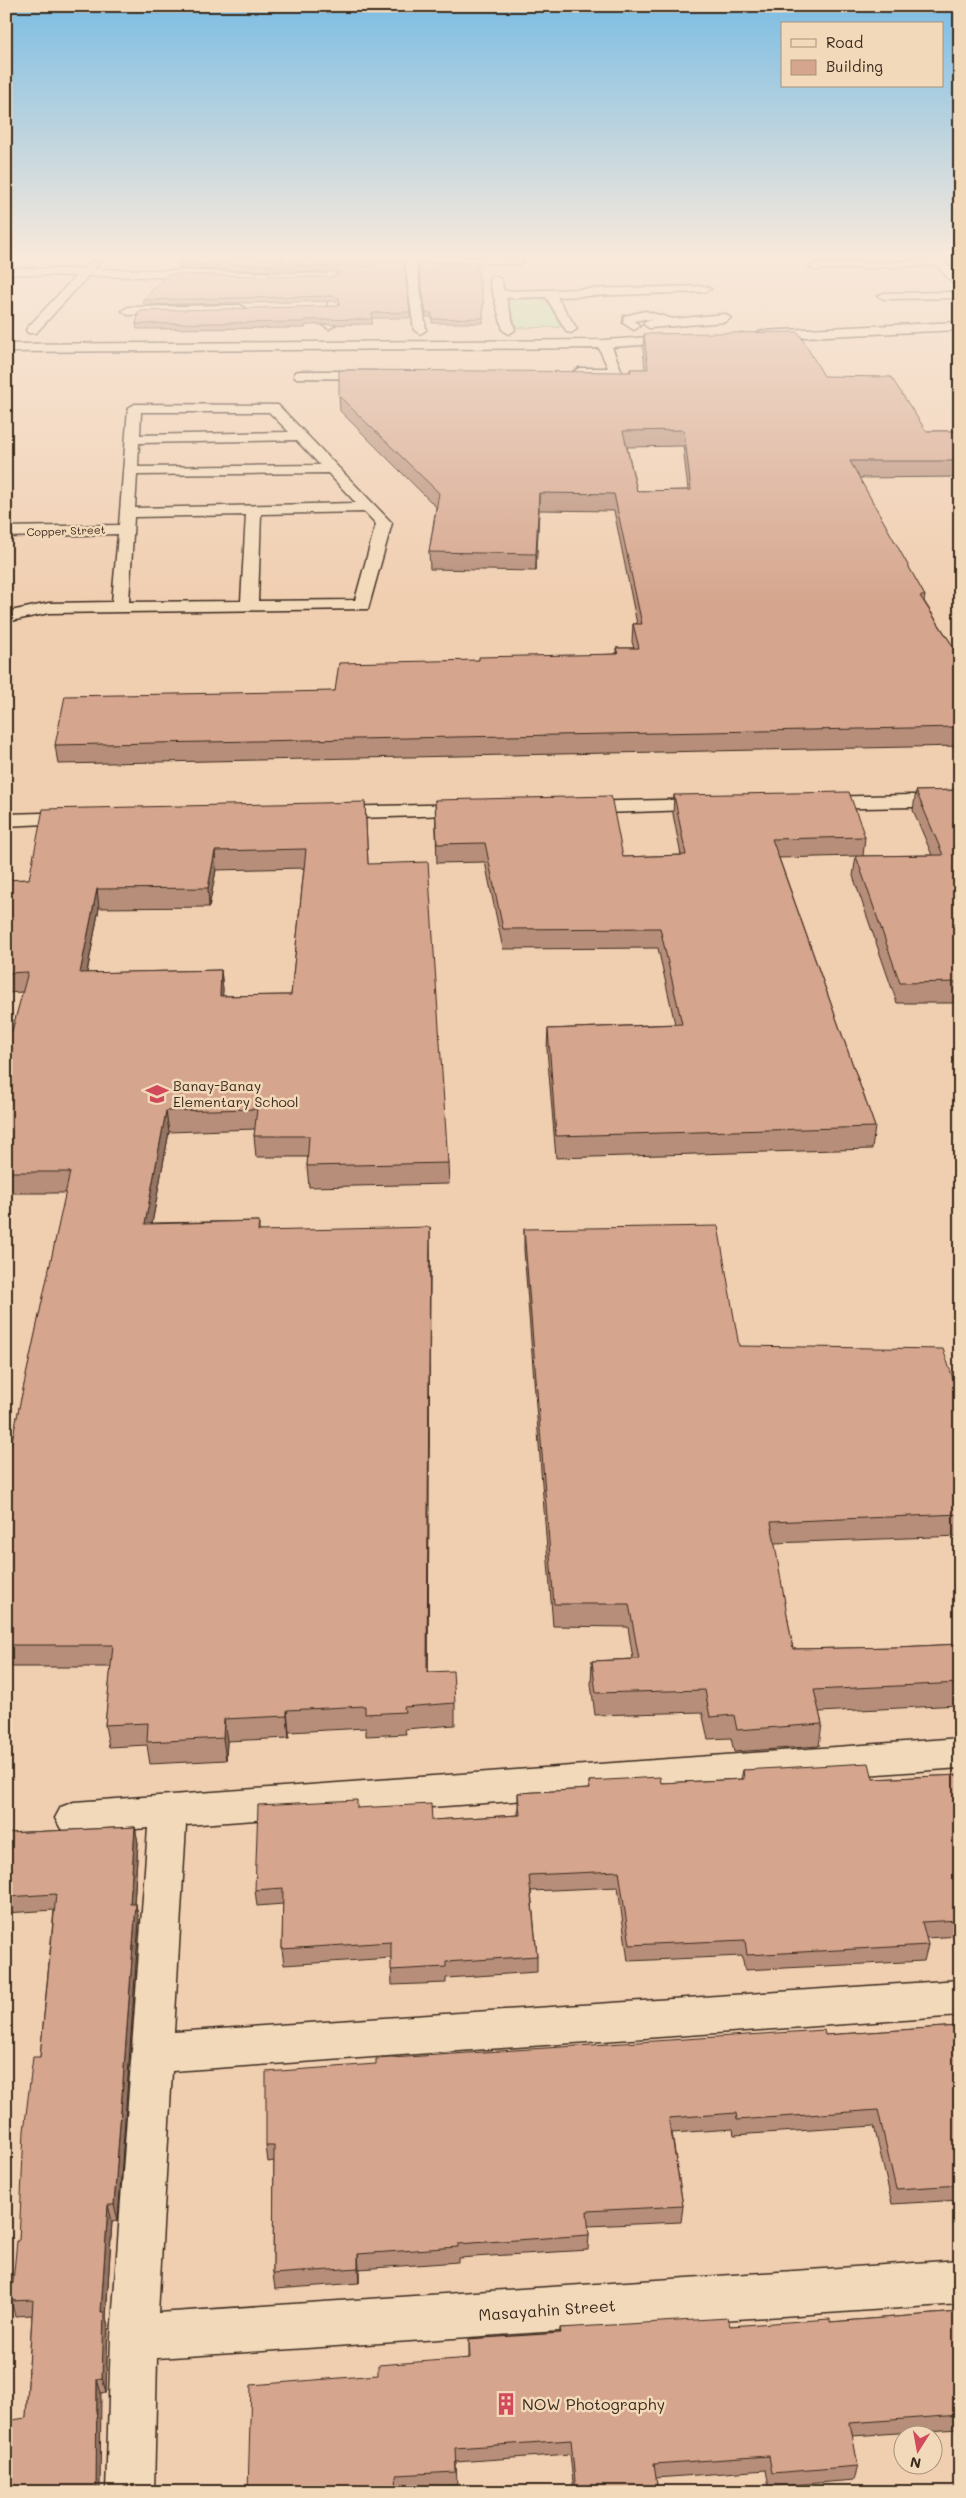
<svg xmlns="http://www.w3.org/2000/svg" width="966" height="2498" viewBox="0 0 966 2498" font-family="Mali,sans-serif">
<rect width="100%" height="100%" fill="#f0ceb0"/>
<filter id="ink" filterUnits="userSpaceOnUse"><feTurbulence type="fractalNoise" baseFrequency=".02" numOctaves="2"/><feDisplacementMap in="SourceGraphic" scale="10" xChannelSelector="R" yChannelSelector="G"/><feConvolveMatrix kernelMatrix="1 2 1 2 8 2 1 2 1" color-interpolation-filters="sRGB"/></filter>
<g filter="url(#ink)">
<!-- green -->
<polygon fill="#aedfa0" stroke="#74845f" points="507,299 546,299 561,327 517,328"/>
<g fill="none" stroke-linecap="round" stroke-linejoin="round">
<defs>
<g id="minor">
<polygon points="296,257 495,257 519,258 524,261 519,264 416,262 426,330 420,334 414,330 405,262 334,261 338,264 340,307 335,325 329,329 323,325 328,307 328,280 88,276 36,333 28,333 26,330 28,327 76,276 6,274 6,268 82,269 94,260 99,263 94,269 328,274 328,264 333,261 301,260"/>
<polygon points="939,260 944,263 943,265 814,270 809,267 814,264"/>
<polygon points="495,276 501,279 504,291 705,286 711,289 705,292 557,297 577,329 571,333 567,332 546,297 506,298 515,330 509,334 503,330 489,279"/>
<polygon points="960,292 960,298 884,299 878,296 884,293"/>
<polygon points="240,305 246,309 244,311 128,315 122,311 128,307"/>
<polygon points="645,311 673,319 725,314 731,318 725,322 649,328 643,324 645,321 653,320 645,319 634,321 640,326 634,330 623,323 624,316"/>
<polygon points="960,322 960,330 761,339 755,335 761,331"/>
<path d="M681,335L685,336L687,339L685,342L612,347L622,372C617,378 578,378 573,372L579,368H608L599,348L6,352V344L604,340Z"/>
<polygon points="300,371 376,371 382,375 376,379 295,378 294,375 295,372"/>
<path d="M135,404L278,405L392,523L368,609L49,613L6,622V612L49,603L112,602L118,534L6,537V527L119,525L128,408ZM141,412H269L289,432L140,435ZM296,440L320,465L138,467L139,443ZM328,473L356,503L135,508L137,475ZM365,512L376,524L355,600L258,601L261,514ZM246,515L241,601L129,602L134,517Z"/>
<polygon points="960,794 960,806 816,809 809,807 806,803 809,799 816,797"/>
<polygon points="711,799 718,801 721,805 718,809 576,814 569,812 566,808 569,804 576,802"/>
<polygon points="473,804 480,806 483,810 480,814 329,819 322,817 319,813 322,809 329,807"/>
<polygon points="78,812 85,814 88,818 85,822 6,826 6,814"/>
<polygon points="960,1738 960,1768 186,1825 174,2032 960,1980 960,2016 172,2071 158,2313 960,2260 960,2304 157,2358 154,2492 106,2492 111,2337 148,1828 74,1834 61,1829 55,1818 61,1807 74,1802"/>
</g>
<polygon id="trunk" points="929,257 940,257 960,278 960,288 956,287"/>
</defs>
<!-- minor casing -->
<use href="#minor" stroke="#3b2a1e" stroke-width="3"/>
<!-- trunk casing -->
<use href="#trunk" stroke="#3b2a1e" stroke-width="3"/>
<!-- minor -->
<use href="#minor" fill="#f2d9b9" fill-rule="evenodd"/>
<!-- trunk -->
<use href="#trunk" fill="#f2d9b9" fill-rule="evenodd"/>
</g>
<!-- wall -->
<g fill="#b78e79" stroke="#3b2a1e" fill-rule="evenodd">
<polygon points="186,257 284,257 284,261 283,263 303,263 303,266 374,266 410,312 410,318 372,318 372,324 306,325 305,328 137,329 136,324 338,306 339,305 339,303 334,301 144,305 143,300 333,277 337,275 333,272 179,269 178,264"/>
<polygon points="418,262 483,300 483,323 432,323 432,317 426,317"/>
<path d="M644,334L824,376L926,431H960V477L859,478L925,596L924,601L960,657V746L58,764L55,745L335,691L479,660L616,654V648H634L632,642L633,624H637L614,511L539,510L536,571L430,569L429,552L436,507L340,411L339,396L630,372V369H645L643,349ZM683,446L688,490L637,491L627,447Z"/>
<polygon points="960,790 960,1003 897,1003 853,876 856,856 779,858 875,1127 872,1149 556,1158 547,1049 548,1029 675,1024 658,948 503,949 485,862 437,863 435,800 623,857 681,855 673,814 674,795 865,837 863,856 932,855 913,810 916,791"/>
<path d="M365,802L368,864L448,1163L449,1184L309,1187L307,1166L308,1157H256L254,1136L255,1129L169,1132L152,1223L259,1221V1231L430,1248L428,1672L455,1703V1725L405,1729L406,1734L366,1736V1728L289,1732V1738L227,1741L226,1760L150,1764L147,1745L109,1747L105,1725L111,1667H6V1468L66,1193H6V1042L12,1031L23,992L6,993V880L29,879ZM304,868L291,995L222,996L223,990L221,970L87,973L99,908L209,907L216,870Z"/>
<polygon points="524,1229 739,1346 960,1399 960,1536 774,1543 793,1649 897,1647 960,1644 960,1705 819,1712 822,1724 819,1746 734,1752 731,1738 708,1739 702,1712 595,1715 591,1684 592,1661 633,1659 628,1627 553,1626 524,1250"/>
<polygon points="743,1770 873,1779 960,1775 960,1936 926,1938 928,1945 924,1961 745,1970 742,1956 628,1961 618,1887 531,1891 537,1956 537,1972 446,1978 446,1983 392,1985 391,1958 284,1965 282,1949 283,1904 257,1906 255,1890 357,1808 432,1820 518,1815 518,1793 589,1789 589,1781 661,1783 741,1779"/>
<polygon points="135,1827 138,1843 134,1904 139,1920 118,2220 112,2221 106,2318 108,2326 106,2392 101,2393 26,2418 32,2315 15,2316 11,2301 19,2241 40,2057 54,1910 6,1913 6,1833"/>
<polygon points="960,2026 960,2200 892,2204 874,2126 734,2135 733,2129 672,2133 683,2206 681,2222 588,2226 589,2235 588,2250 458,2258 458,2262 359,2269 359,2283 275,2289 273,2274 274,2161 268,2162 266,2146 825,2035"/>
<polygon points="960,2312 960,2438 958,2429 852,2436 858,2466 854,2480 769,2487 766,2470 656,2478 658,2492 574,2492 570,2454 456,2462 457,2485 397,2489 397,2492 248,2492 378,2375 469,2358 469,2339 560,2333 560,2328 730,2326 830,2322"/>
</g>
<!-- shaded-wall -->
<g fill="#957463" stroke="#3b2a1e">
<polygon points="283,257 284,257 284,261 280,266 279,263"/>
<polygon points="539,493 539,510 536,571 536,554"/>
<polygon points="215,851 216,870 209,907 208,888"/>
<polygon points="97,889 99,908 83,993 80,973"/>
<polygon points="221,970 223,990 222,1016 220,996"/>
<polygon points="166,1111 169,1132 148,1245 145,1224"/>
<polygon points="430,1227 430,1248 428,1694 427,1672"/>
<polygon points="287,1710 289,1732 289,1738 287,1716"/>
<polygon points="224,1719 227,1741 226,1760 223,1738"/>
<polygon points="135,1827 138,1843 133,1920 130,1904"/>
<polygon points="136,1904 139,1920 118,2220 114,2205"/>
<polygon points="108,2205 112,2221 106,2318 108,2326 106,2392 102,2378 101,2312"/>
<polygon points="358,2254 359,2269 359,2283 358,2268"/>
<polygon points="97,2379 101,2393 100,2492 96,2492"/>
</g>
<!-- building -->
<g fill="#d5a58d" stroke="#3b2a1e" fill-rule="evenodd">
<polygon points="186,257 283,257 279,263 303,263 301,266 374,266 375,262 404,262 410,312 372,313 372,319 305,320 305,322 136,324 139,311 338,306 340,304 339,298 334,296 143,300 168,274 333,277 341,273 333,267 178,264"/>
<polygon points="418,262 476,262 483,300 483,318 432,319 432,313 426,313"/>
<path d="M798,332L824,376L891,377L926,431H960V461H850L925,596H920L960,657V727L55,745L65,696L335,691L339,663L479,660V657L618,654L616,648H639L633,624H642L614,494L539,493L536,554L429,552L439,493L339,396V370L631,372L630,369H648L644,334ZM684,430L691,490L637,491L623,431Z"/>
<polygon points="960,790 960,982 900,983 856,856 943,855 916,791"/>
<polygon points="849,792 865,837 772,839 875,1127 556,1136 548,1029 682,1024 660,928 503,929 485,843 437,844 435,800 611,796 623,857 686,855 674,795"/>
<path d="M365,802L368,864L428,862L448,1163L307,1166L309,1136H254L257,1109L166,1111L145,1224L259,1221L258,1231L430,1227L427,1672L453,1671L455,1703L404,1707L405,1712L365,1714V1706L287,1710V1716L224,1719L223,1738L147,1742L148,1723L105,1725L113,1645H6V1468L70,1172H6V1042L8,1032L12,1031L28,972L6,973V880L29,879L43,809ZM306,849L291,995L220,996L221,970L80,973L97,889L208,888L215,851Z"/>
<polygon points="718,1226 739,1346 943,1349 960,1399 960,1514 771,1522 793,1649 897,1647 960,1644 960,1683 814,1690 822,1724 737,1730 734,1715 710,1717 705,1690 596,1693 592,1661 639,1659 629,1604 554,1604 524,1229"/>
<polygon points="869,1763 873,1779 960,1775 960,1920 922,1922 928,1945 747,1955 745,1940 630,1945 619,1871 529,1875 537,1956 446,1962 446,1967 391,1970 391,1942 282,1949 283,1888 255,1890 258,1805 357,1800 357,1808 431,1804 432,1820 520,1815 518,1793 590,1789 589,1781 660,1777 661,1783 744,1779 743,1770"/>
<polygon points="135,1827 130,1904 136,1904 114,2205 108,2205 101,2312 104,2312 102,2378 97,2379 96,2492 10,2492 12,2420 26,2418 33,2300 11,2301 17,2241 19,2241 24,2131 33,2057 40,2057 56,1894 6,1897 6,1833"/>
<polygon points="960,2026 960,2185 896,2189 878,2110 737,2120 736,2113 669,2118 683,2206 587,2211 589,2235 458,2244 458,2247 358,2254 358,2268 273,2274 274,2146 266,2146 266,2072 376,2064 376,2059 824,2030 825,2035"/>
<polygon points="960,2312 960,2415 850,2423 858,2466 772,2473 769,2456 654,2464 658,2492 576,2492 571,2440 455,2448 456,2472 396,2475 397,2492 271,2492 270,2491 248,2492 251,2385 378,2375 378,2365 470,2358 469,2339 561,2333 560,2328 728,2318 730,2326 830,2319 830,2322"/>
</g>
</g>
<!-- sky -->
<linearGradient id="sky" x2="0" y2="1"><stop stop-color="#7dbde3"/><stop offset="0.42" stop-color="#f8e9db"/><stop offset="1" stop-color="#f8e9db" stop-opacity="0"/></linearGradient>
<rect width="966" height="607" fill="url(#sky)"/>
<!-- icons -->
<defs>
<symbol id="school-bare" viewBox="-9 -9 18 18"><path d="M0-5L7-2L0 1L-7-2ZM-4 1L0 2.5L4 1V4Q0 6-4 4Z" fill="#d1495b" stroke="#f2d9b9" stroke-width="2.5" paint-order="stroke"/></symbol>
<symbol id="building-bare" viewBox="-9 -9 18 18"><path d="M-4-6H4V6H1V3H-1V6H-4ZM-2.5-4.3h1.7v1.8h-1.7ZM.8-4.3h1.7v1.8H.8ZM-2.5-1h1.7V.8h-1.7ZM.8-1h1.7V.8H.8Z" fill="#d1495b" stroke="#f2d9b9" stroke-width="2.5" paint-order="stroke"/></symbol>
</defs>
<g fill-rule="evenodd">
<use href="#school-bare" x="141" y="1078" width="32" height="32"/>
<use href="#building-bare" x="490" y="2388" width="32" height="32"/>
</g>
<g text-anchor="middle" stroke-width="5" stroke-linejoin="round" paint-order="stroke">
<!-- far-street labels -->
<g font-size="11" fill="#3b2a1e" stroke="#f2d9b9">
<text transform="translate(66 531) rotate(-2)" y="4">Copper Street</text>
</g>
<!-- poi labels -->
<g font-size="14" fill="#3b2a1e" stroke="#f2d9b9" text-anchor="start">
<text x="173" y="1091">Banay-Banay<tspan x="173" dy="16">Elementary School</tspan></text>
</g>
<!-- near-street labels -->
<g font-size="16" fill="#3b2a1e" stroke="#f2d9b9">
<text transform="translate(547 2310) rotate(-4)" y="6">Masayahin Street</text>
</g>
<!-- near-poi labels -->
<g font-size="16" fill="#3b2a1e" stroke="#f2d9b9" text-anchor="start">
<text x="522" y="2410">NOW Photography</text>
</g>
</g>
<!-- margin -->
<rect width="966" height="2498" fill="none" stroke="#f2d9b9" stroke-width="25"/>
<rect x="12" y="12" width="941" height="2473" fill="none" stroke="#3b2a1e" stroke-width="2" filter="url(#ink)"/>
<!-- legend -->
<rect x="781" y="22" width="162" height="65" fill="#f2d9b9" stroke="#a9937b"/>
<rect x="791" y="39" width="25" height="8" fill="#f2d9b9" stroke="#a9937b"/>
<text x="826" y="48" font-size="15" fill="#3b2a1e">Road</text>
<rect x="791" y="60" width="25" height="15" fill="#d5a58d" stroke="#a9937b"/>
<text x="826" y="72" font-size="15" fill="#3b2a1e">Building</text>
<!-- north arrow -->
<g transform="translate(918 2450) rotate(191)"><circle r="24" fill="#f2d9b9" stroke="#a9937b"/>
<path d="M0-4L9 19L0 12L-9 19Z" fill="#d1495b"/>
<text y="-8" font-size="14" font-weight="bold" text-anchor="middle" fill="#3b2a1e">N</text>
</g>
</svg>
